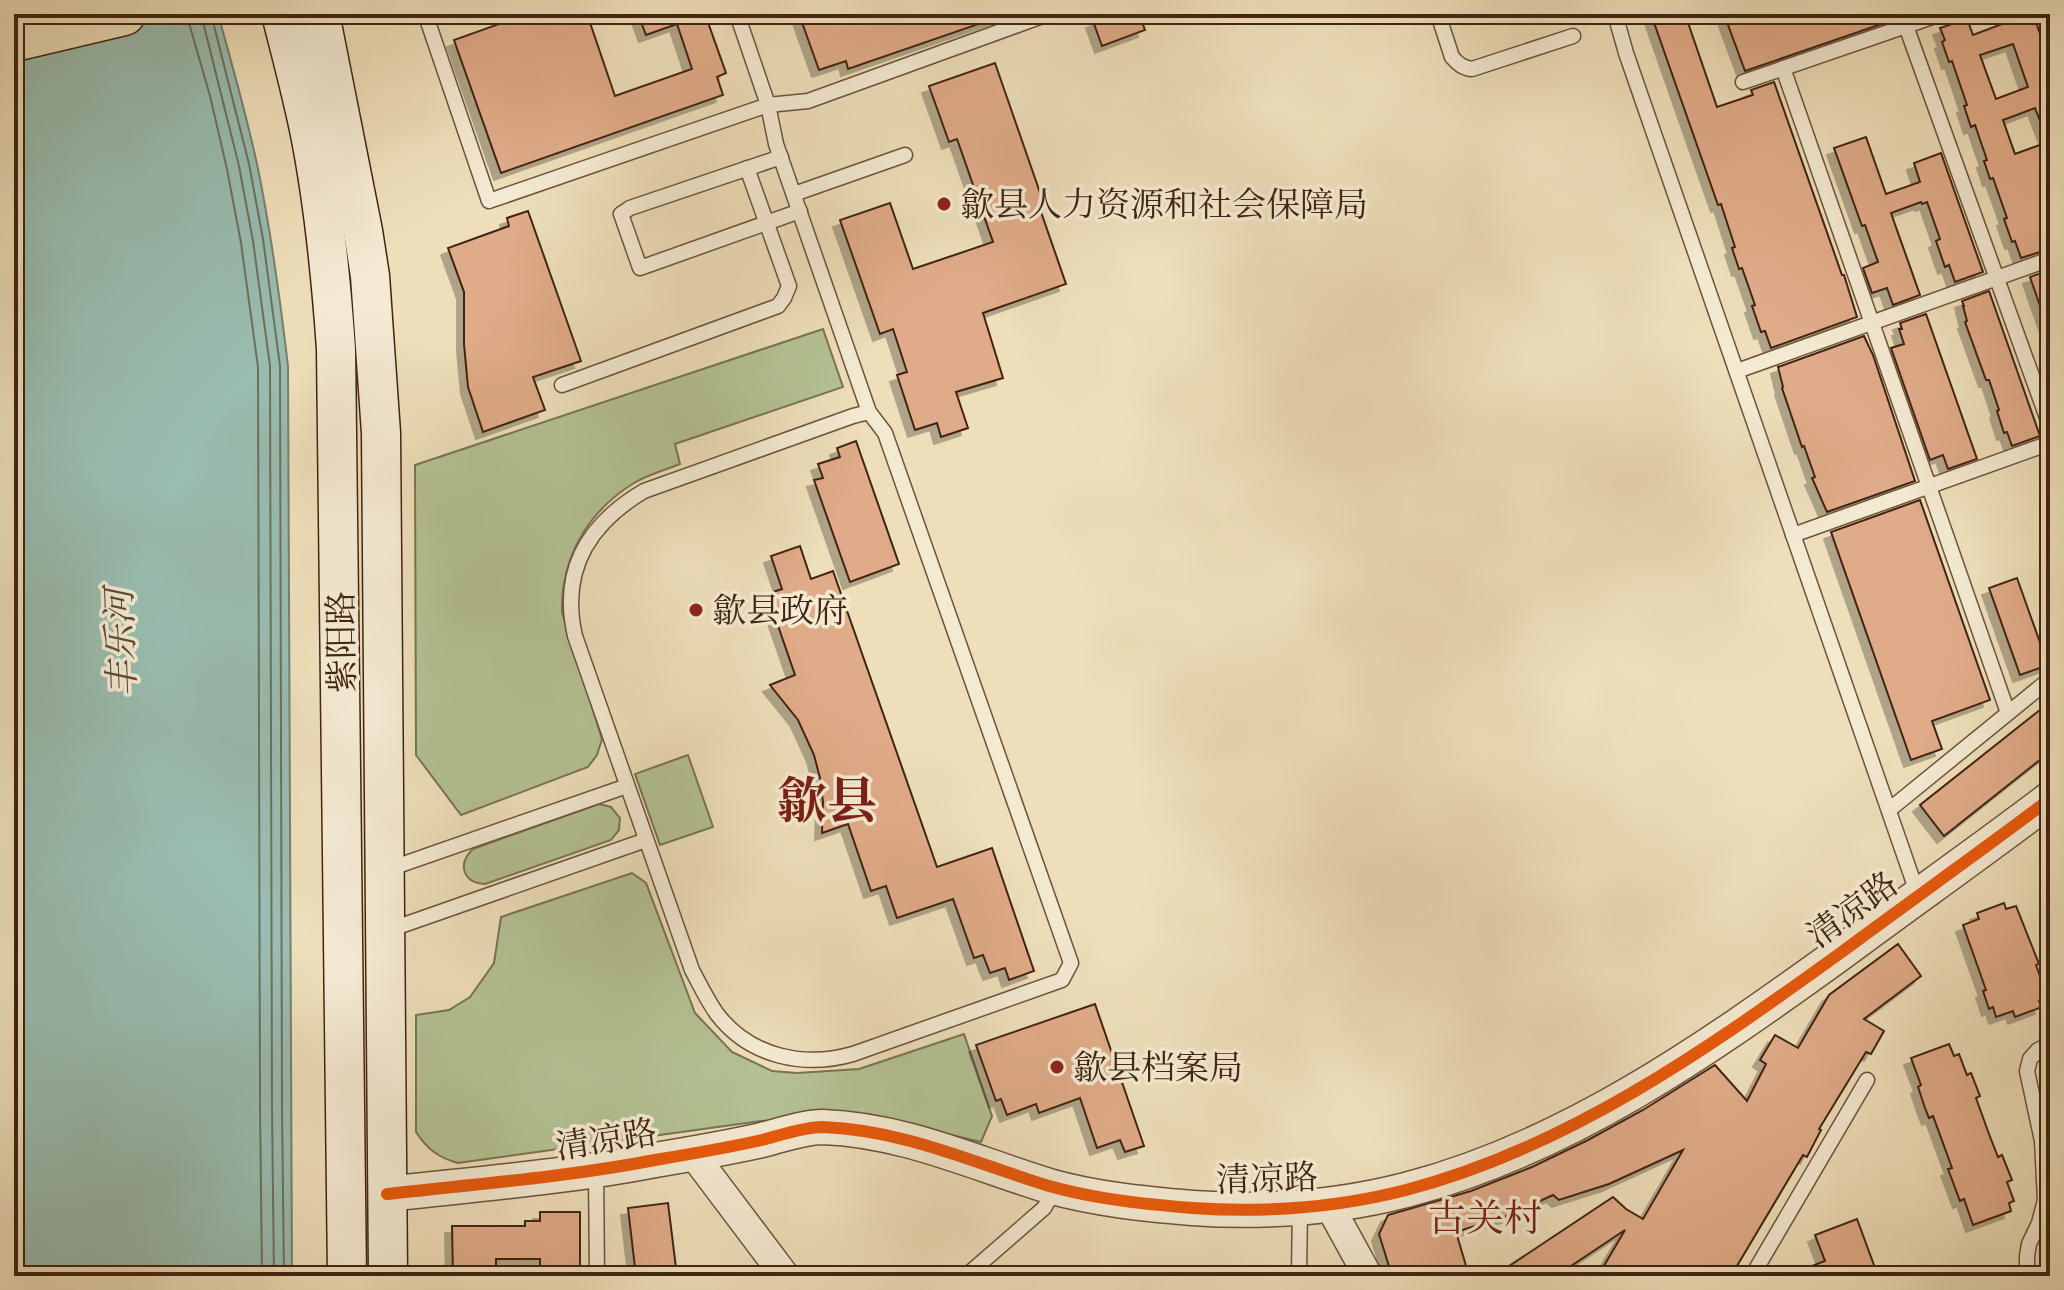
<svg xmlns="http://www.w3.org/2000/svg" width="2064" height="1290" viewBox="0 0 2064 1290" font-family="'Sorts Mill Goudy','Noto Serif SC',serif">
<defs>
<filter id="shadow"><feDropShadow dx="-7" dy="7" stdDeviation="0" flood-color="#0004"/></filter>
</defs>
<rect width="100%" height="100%" fill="#eedfba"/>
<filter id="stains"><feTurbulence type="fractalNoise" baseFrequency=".0025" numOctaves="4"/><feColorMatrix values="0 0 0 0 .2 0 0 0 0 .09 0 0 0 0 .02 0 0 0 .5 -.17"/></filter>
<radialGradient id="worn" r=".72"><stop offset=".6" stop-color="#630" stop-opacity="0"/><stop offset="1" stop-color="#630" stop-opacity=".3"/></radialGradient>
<!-- green -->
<g fill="#b4c293" stroke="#7a7352" stroke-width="2">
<path d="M823,329L843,387L675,444L680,464C665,470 647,475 634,483C587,512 561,558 562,612L602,739L597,755L588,767L461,815L416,755L415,465Z"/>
<polygon points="688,755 713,827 660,845 635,774"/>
<path d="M599,804L611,807L620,818L619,830L611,840L485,884C463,883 457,864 473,849Z"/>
<path d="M632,873L646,883L695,1013L732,1052L772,1071L797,1073L859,1069L964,1034L992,1116L981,1142L857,1113L761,1121L458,1163C439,1158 427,1149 416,1132V1015L449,1010L470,997L494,963L501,917Z"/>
</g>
<!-- water -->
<path fill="#99bdb0" stroke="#768071" stroke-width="2" d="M14,14H218C232,64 246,113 257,164C271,231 280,298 288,366L292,1276H14Z"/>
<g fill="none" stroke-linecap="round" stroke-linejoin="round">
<!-- shore -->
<g stroke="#6d7061" stroke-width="2">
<polyline points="189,14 189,23 210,96 227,169 241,243 258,367 260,1108 262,1276"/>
<polyline points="201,14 239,166 253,241 270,366 272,1108 274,1276"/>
<polyline points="211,14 249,164 263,239 280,366 282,1108 284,1276"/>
</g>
</g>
<!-- building -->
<g fill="#e0ab88" stroke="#412412" stroke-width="2" fill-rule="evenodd" filter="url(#shadow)">
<polygon points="527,14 587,14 615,96 692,69 677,24 646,35 638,14 705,14 726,73 717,77 723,95 501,173 454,40"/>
<polygon points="799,14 864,14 867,23 892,14 998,14 999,17 848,69 846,61 819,70"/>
<polygon points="1097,14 1139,14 1145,30 1102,46 1093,21 1099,19"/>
<polygon points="1651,14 1685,14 1717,107 1753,95 1751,90 1774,82 1842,275 1844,275 1857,317 1771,348 1765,331 1761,332 1752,306 1755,305 1742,268 1739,269 1732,248 1735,247 1721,204 1718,205"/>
<polygon points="1724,14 1904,14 1905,16 1745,71"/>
<path d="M2002,14H2033L2050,62V229L2042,230L2049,249L2021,258L2015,241L2012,242L2004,219L2007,218L1993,178L1990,179L1984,161L1987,160L1975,125L1971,127L1964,106L1967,105L1952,61L1949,62L1942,42L1945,40L1940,28L1967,19L1973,35L2005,23ZM2013,44L2028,87L1996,99L1980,55ZM2035,108L2048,142L2015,154L2003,120Z"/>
<polygon points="995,63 1045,207 1040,209 1066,284 983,313 1003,378 956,392 968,428 941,437 937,423 915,430 897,375 907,372 893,329 880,334 840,220 890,203 913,269 993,242 957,139 949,142 929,86"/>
<polygon points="1866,137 1886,194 1920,182 1914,163 1941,153 1983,272 1955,282 1949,265 1945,267 1936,241 1940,239 1927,202 1922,204 1921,202 1891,213 1920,295 1893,305 1887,288 1872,293 1863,268 1878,262 1865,225 1862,226 1834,148"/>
<polygon points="528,211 581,361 533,377 545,410 483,432 468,387 464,344 464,292 448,248 509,226 507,218"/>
<polygon points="2050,270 2050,325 2047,326 2030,277"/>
<polygon points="1989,291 2040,436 2012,446 2007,432 2004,433 1997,411 1999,410 1989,380 1986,380 1965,322 1967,321 1963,306 1964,306 1962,301"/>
<polygon points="1926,314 1977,459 1948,469 1943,455 1930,460 1891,348 1904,344 1899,329 1902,329 1900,323"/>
<polygon points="1864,336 1873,355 1915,481 1827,512 1812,478 1815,477 1804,446 1802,447 1782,388 1783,387 1778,367"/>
<polygon points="856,441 899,564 850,582 814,480 823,478 818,464 840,457 837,448"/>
<polygon points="1920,500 1990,700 1932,721 1942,749 1911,760 1831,532"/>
<polygon points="800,546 811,579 833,571 937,867 992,848 1034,971 1009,980 1005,968 990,973 983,955 974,958 953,899 897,918 886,886 871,891 848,824 822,833 823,802 820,778 814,755 798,720 770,685 795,675 767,594 782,589 771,556"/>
<polygon points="2017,578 2048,665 2020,675 1989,588"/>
<polygon points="2050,702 2050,752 1944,836 1920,805"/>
<polygon points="2004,903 2006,909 2016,906 2039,964 2036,965 2048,998 2039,1001 2042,1007 2015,1017 2013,1011 1996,1017 1993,1007 1989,1009 1983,991 1986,990 1963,925 1979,919 1977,913"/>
<polygon points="1898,944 1921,976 1864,1019 1884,1031 1871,1054 1866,1052 1819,1129 1821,1130 1807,1157 1803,1155 1731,1276 1598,1276 1625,1230 1556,1276 1494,1276 1613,1197 1626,1209 1643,1219 1683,1150 1609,1184 1559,1200 1553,1195 1529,1206 1530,1209 1456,1232 1469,1276 1392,1276 1379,1234 1388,1215 1471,1191 1532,1167 1588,1140 1643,1110 1715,1065 1747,1101 1766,1064 1760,1060 1775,1035 1798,1048 1829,995"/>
<polygon points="1095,1004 1144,1146 1125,1152 1120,1140 1097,1148 1080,1098 1039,1113 1036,1104 1007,1115 1001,1099 996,1101 976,1045"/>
<polygon points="1949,1044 1954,1056 1959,1054 1967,1075 1971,1073 1980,1096 1976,1098 1989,1134 1998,1157 2002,1155 2012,1180 2007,1182 2014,1201 2009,1203 2011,1211 1973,1225 1964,1199 1960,1201 1948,1169 1952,1168 1933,1116 1929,1118 1925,1108 1918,1087 1921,1085 1911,1058"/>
<polygon points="668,1203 677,1276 636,1276 628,1208"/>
<polygon points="540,1212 580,1212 580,1276 540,1276 540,1259 496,1259 496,1276 453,1276 452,1226 525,1226 525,1221 540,1221"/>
<polygon points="1857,1219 1878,1276 1792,1276 1791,1274 1825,1261 1815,1235"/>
</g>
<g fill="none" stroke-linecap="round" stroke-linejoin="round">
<defs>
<g id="service">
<polyline points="435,14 428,22 489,201 768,105 808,101 1048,14"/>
<path d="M737,14L768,105L776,144L869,412L885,433L1071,963L1062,980L853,1054C804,1068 750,1057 717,1014C707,1000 700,985 692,970L575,636C560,571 588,524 644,491L853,416L869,412"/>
<path d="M1438,14L1452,57C1458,64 1463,68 1472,69L1573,36"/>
<polyline points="1615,14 1626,53 1918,895"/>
<polyline points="2044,14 2050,30"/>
<polyline points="1906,26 2050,426"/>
<polyline points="1783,68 2008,713"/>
<polyline points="1743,82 1941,14"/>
<polyline points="781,157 630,208 621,214 640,268 800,211"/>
<polyline points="794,194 905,155"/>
<polyline points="1737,371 2050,259"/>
<polyline points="562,385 778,306 784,298 789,286 747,168"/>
<polyline points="1793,535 2050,443"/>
<polyline points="2041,807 2050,830"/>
<polyline points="1889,810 2050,679"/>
<polyline points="386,870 627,786"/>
<polyline points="389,930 646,840"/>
<polyline points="596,1170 597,1276"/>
<polyline points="966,1276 1044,1208 1056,1188"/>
<polyline points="1298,1276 1299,1275 1300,1208"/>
<polyline points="1752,1276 1867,1080"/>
<polyline points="2027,1276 2027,1256 2029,1244 2039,1223 2045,1200 2042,1141 2027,1071 2030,1059 2038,1050 2050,1044"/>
</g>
<g id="minor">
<polyline points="693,1154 785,1276"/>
<polyline points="1329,1205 1368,1276"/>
</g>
<path id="tertiary" d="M387,1194C477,1184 567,1177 655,1160C691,1154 726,1148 762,1140C781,1135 804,1127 823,1127C904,1130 974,1163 1049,1186C1095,1199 1144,1204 1192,1208C1264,1213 1336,1208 1406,1190C1567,1148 1706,1050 1839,954C1909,902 1980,852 2050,799"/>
<g id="secondary">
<path d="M281,14C291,54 302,94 310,134C324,205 331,277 336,349L347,1276"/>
<polyline points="320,14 363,231 370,276 381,433 388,1276"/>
</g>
<polyline id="primary" points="14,40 124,14"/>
</defs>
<!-- service casing -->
<use href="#service" stroke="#6c533c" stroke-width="17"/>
<!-- minor casing -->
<use href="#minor" stroke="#6c533c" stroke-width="31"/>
<!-- tertiary casing -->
<use href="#tertiary" stroke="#6c533c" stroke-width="37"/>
<!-- secondary casing -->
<use href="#secondary" stroke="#412412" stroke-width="41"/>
<!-- primary casing -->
<use href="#primary" stroke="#412412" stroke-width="45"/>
<!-- service -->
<use href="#service" stroke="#f4ead2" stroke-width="14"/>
<!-- minor -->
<use href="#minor" stroke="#f4ead2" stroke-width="28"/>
<!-- tertiary -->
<use href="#tertiary" stroke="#f4ead2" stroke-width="34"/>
<!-- secondary -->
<use href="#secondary" stroke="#f4ead2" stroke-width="38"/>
<!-- primary -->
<use href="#primary" stroke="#eedfba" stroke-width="42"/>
<defs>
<path id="cycleway" d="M387,1194C477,1184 567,1177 655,1160C691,1154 726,1148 762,1140C781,1135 804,1127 823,1127C904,1130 974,1163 1049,1186C1095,1199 1144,1204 1192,1208C1264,1213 1336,1208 1406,1190C1567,1148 1706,1050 1839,954C1909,902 1980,852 2050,799"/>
</defs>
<!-- cycleway casing -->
<use href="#cycleway" stroke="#f4ead2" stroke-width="17"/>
<!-- cycleway -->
<use href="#cycleway" stroke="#e8590c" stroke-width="12"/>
</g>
<!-- markers -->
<g fill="#8f2418" stroke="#f4ead2" stroke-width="3">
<circle cx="944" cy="204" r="8"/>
<circle cx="696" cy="610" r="8"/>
<circle cx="1057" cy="1067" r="8"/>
</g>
<g text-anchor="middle" stroke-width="7" stroke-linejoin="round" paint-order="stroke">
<!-- poi labels -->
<g font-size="34" fill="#412412" stroke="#f4ead2" text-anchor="start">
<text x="960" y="216">歙县人力资源和社会保障局</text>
<text x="712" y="622">歙县政府</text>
<text x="1073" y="1079">歙县档案局</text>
</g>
<!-- street labels -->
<g font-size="34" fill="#412412" stroke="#f4ead2">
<text transform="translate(341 642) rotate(-91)" y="12">紫阳路</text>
<text transform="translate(1852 909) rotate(-36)" y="12">清凉路</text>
<text transform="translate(606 1139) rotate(-9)" y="12">清凉路</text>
<text transform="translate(1267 1178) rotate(-2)" y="12">清凉路</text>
</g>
<!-- water labels -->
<g font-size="36" font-style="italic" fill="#574a3a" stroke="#f4ead2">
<text transform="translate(120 643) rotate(-92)" y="13">丰乐河</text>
</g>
<!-- quarter labels -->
<g font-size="38" fill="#7a1f14" stroke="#f4ead2">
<text x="1485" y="1231">古关村</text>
</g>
<!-- town labels -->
<g font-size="50" font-weight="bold" fill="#7a1f14" stroke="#f4ead2">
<text x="827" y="818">歙县</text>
</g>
</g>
<!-- margin -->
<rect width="2064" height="1290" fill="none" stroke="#eedfba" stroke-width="48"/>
<rect x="16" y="16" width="2032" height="1258" fill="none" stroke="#412412" stroke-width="4"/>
<rect x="24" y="24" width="2016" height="1242" fill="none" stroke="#412412" stroke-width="2"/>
<rect width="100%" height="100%" filter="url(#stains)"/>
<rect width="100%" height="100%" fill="url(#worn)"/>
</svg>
